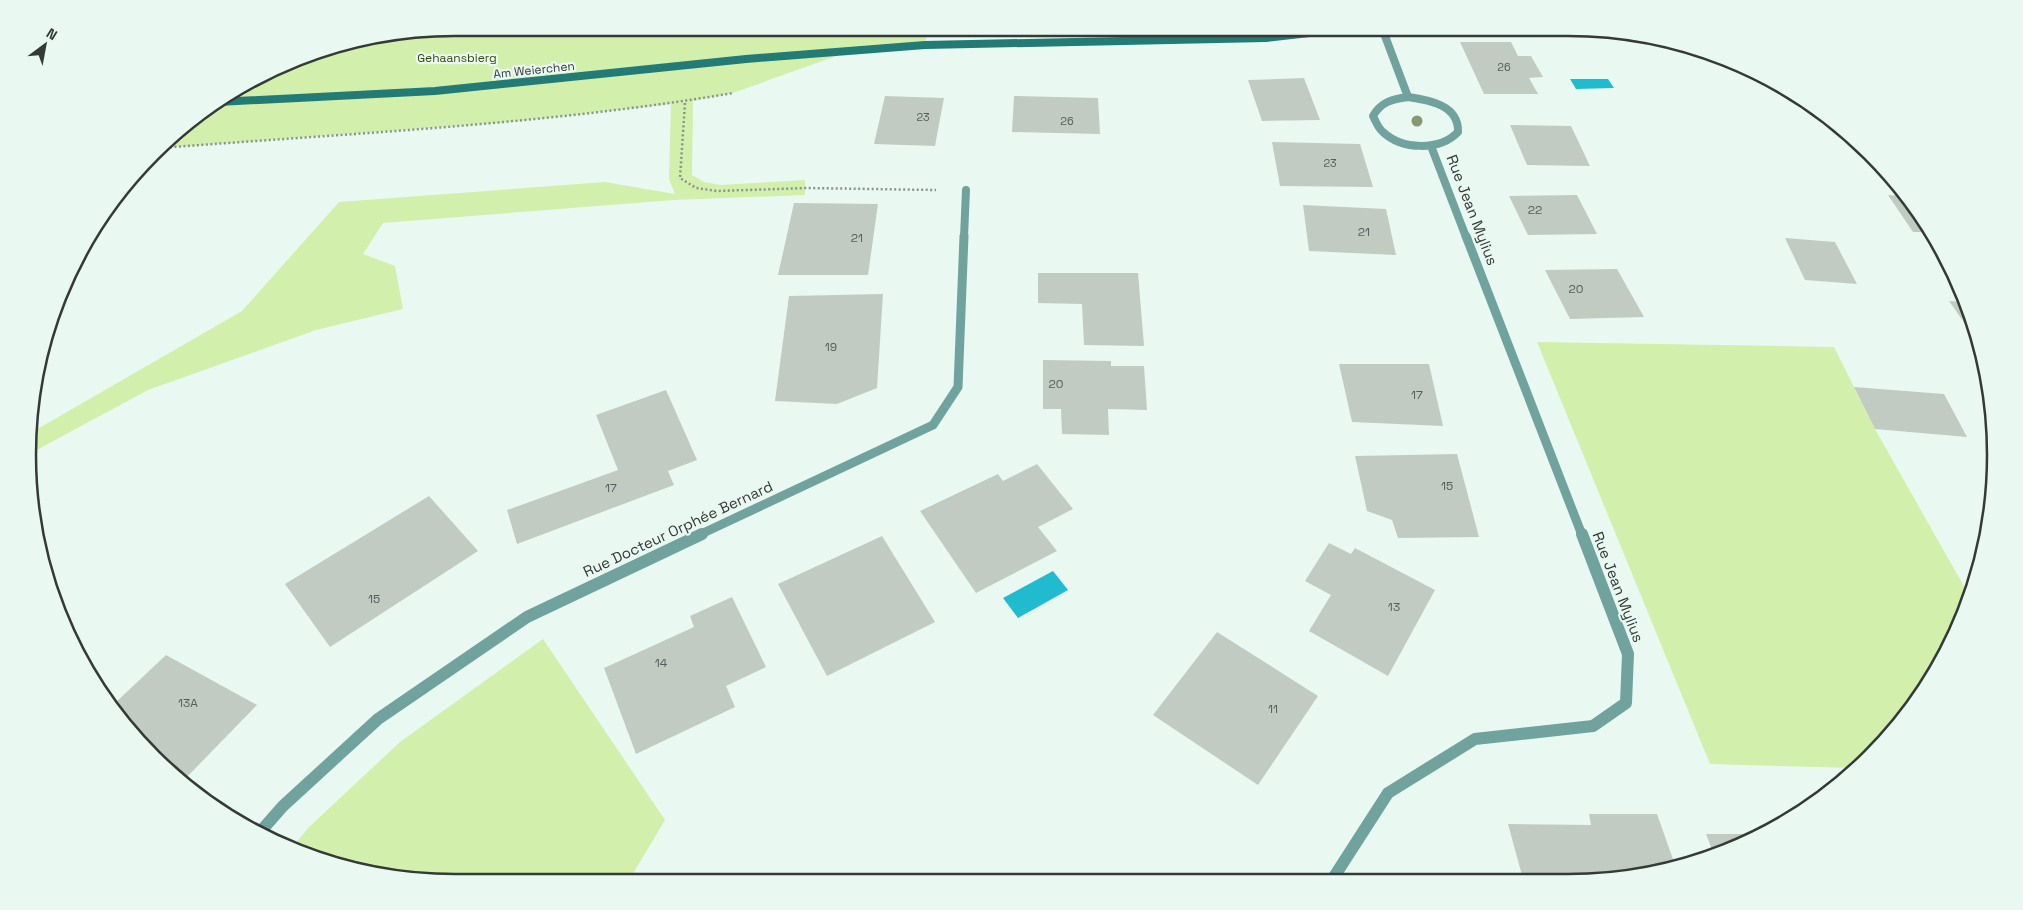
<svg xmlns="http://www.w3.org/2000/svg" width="2023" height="910" viewBox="0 0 2023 910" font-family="'Space Grotesk',sans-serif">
<rect width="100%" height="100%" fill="#eaf8f2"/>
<!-- green -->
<g fill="#d3efac">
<polygon points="455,28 928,28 925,45 853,50 733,93 693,101 692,175 704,182 721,185 805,180 805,195 674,200 383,223 363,254 395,266 403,309 316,330 148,390 33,452 34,431 242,311 339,202 605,182 675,194 669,179 671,104 511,122 161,148 173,133 242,85 317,50"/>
<polygon points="1537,342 1834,347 1875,429 1970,597 1963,618 1907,715 1855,768 1710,764"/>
<path d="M543,639L665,820L628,882C515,882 397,893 291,849L309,827L400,742Z"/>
</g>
<!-- water -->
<g fill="#21bbcf">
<polygon points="1570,79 1608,79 1614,88 1576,89"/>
<polygon points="1053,571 1068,590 1018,618 1003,598"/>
</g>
<!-- building -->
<g fill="#c1cbc2">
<polygon points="1460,42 1511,42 1518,56 1531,56 1543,77 1529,78 1538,94 1484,94"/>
<polygon points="1304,78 1320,120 1262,121 1248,80"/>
<polygon points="885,96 944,98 935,146 874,144"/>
<polygon points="1014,96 1098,98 1100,134 1012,132"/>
<polygon points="1510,125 1571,126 1590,166 1527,165"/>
<polygon points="1272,142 1360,144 1373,187 1280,186"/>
<polygon points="1577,195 1597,234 1528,235 1509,196"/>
<polygon points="1888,195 1906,196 1923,217 1931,232 1913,232"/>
<polygon points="794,203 878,204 868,275 778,275"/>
<polygon points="1303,205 1386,209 1396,255 1309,251"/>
<polygon points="1785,238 1835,242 1857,284 1805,280"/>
<polygon points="1617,269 1644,317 1570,319 1545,270"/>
<polygon points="1038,273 1138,273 1144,346 1084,345 1082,304 1038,303"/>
<polygon points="883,294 877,388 837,404 775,401 789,296"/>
<polygon points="1949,301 1966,302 1976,334 1972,334"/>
<polygon points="1043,360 1111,361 1111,366 1144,366 1147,410 1108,409 1109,435 1062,434 1061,409 1043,409"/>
<polygon points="1339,364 1429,364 1443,426 1352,422"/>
<polygon points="1854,387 1944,394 1967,437 1875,429"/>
<polygon points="666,390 697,460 668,471 674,485 517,544 507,510 618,470 596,415"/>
<polygon points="1457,454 1479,537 1398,538 1392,520 1367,511 1355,456"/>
<polygon points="1037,464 1073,509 1038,527 1057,551 976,593 920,511 998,474 1003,481"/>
<polygon points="429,496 478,551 330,647 285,584"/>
<polygon points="882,536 935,622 827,676 778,584"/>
<polygon points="1329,543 1351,554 1355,548 1435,590 1388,676 1309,631 1331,595 1305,581"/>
<polygon points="732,597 766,667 726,686 735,707 636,754 604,668 694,627 690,616"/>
<polygon points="1217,632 1318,696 1258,785 1153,715"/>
<polygon points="166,655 257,705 182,782 173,777 114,704"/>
<polygon points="1589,814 1657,814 1675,865 1624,879 1523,879 1508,824 1591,825"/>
<polygon points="1706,834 1759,834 1732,850 1714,855"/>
</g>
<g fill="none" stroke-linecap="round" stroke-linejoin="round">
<!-- path -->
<g stroke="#89938e" stroke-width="2.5" stroke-dasharray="2 2.5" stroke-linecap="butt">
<polyline points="685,103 680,178 696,188 717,191 807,188 936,190"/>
<path d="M161,148C352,133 544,125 733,93"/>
</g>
<!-- minor-far2 -->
<g stroke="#71a39e" stroke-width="8">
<polyline points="1382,28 1408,97"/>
<path d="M1408,97C1429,100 1459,105 1458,132C1440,151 1402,150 1383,132C1378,128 1376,122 1373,116C1381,102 1392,99 1408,97Z"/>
<polyline points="1431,146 1466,237"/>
<polyline points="964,237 966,190"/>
</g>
<!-- minor-far1 -->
<g stroke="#71a39e" stroke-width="9">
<polyline points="1466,236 1582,535"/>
<polyline points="699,535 933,425 958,387 964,236"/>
</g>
<!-- minor -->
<g stroke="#71a39e" stroke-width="12">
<polyline points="261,831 283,806 378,719 527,617 702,534"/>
<polyline points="1332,880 1388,793 1475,739 1593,726 1626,703 1628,654 1582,534"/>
</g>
<!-- secondary -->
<polyline stroke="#227b75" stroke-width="8" points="218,102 435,91 746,59 925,45 1266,38 1353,28"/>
</g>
<!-- trees -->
<circle fill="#879973" cx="1417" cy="121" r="5.5"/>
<g text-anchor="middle" stroke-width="4.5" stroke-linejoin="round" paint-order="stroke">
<!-- far-number labels -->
<g font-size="11" fill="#575e5a">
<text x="1504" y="71">26</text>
<text x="923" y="121">23</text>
<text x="1067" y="125">26</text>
<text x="1330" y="167">23</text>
</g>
<!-- far-park labels -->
<g font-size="12" fill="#364b0b" stroke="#eaf8f2">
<text x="457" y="62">Gehaansbierg</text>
</g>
<!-- far-street labels -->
<g font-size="12" fill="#343a37" stroke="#eaf8f2">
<text transform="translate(534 70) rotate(-6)" y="4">Am Weierchen</text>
</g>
<!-- number labels -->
<g font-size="12" fill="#575e5a">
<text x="1535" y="214">22</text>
<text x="1364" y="236">21</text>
<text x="857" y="242">21</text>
<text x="1576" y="293">20</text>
<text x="831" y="351">19</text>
<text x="1056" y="388">20</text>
<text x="1417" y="399">17</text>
<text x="1447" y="490">15</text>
<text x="611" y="492">17</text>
<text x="374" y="603">15</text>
<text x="1394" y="611">13</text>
<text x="661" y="667">14</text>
<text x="188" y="707">13A</text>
<text x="1273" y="713">11</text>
</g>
<!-- street labels -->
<g font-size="15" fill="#343a37" stroke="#eaf8f2">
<text transform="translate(1472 210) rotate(69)" y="5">Rue Jean Mylius</text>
<text transform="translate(678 529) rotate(-25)" y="5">Rue Docteur Orphée Bernard</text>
<text transform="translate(1618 587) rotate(69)" y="5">Rue Jean Mylius</text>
</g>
</g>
<!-- crop -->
<path d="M0 0H2023V910H0ZM455 36H1568A419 419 0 0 1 1987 455V455A419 419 0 0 1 1568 874H455A419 419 0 0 1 36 455V455A419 419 0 0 1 455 36Z" fill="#eaf8f2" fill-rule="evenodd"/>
<path fill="none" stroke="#343a37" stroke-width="2.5" d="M455 36H1568A419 419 0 0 1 1987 455V455A419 419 0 0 1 1568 874H455A419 419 0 0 1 36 455V455A419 419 0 0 1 455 36Z"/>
<!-- north arrow -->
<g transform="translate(45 45) rotate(32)" stroke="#eaf8f2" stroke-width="4" paint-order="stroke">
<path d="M0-4L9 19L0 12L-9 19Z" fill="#343a37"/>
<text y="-8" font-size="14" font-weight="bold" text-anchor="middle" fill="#343a37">N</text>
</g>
</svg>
